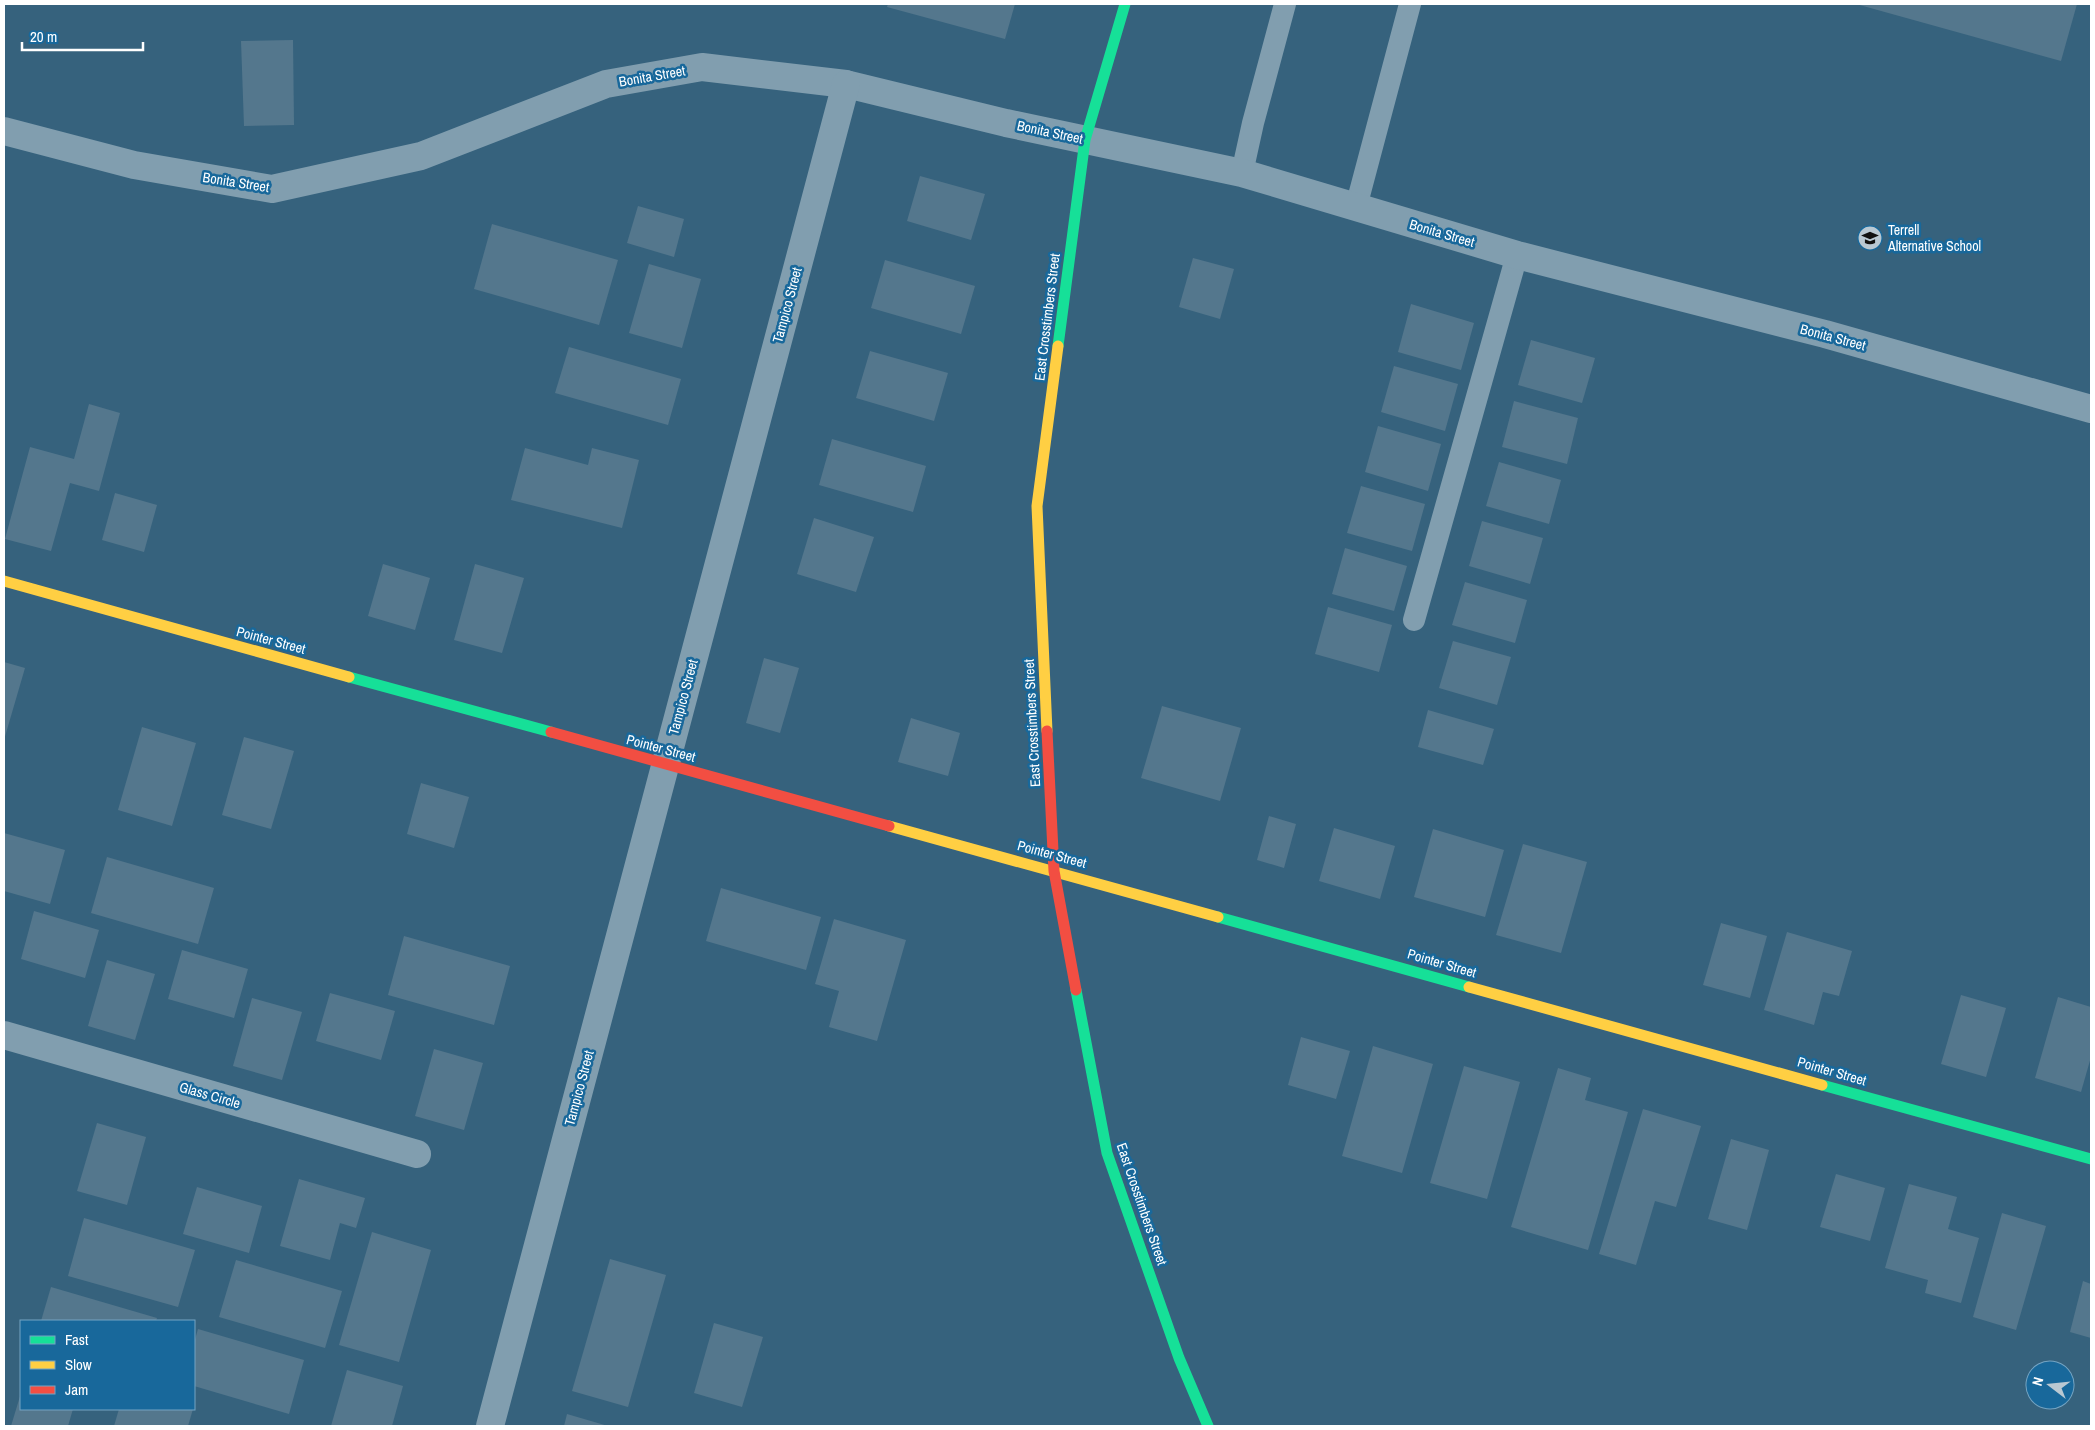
<svg xmlns="http://www.w3.org/2000/svg" width="2095" height="1430" viewBox="0 0 2095 1430" font-family="'Archivo Narrow',sans-serif">
<rect width="100%" height="100%" fill="#36627d"/>
<!-- building -->
<g fill="#54778d">
<polygon points="888,4 1015,4 1005,39 887,7"/>
<polygon points="1856,4 2077,4 2061,61"/>
<polygon points="293,40 294,125 244,126 241,41"/>
<polygon points="920,176 985,194 971,240 907,221"/>
<polygon points="638,206 684,219 674,257 627,243"/>
<polygon points="492,224 618,260 599,325 474,289"/>
<polygon points="1193,258 1234,269 1220,319 1179,307"/>
<polygon points="885,260 975,286 961,334 871,308"/>
<polygon points="649,264 701,279 682,348 629,333"/>
<polygon points="1411,304 1474,323 1461,370 1398,352"/>
<polygon points="1531,340 1595,358 1582,403 1518,385"/>
<polygon points="569,347 681,379 668,425 555,393"/>
<polygon points="870,351 948,373 934,421 856,398"/>
<polygon points="1394,366 1458,384 1445,431 1381,412"/>
<polygon points="1514,401 1578,418 1567,464 1502,447"/>
<polygon points="89,404 120,413 99,491 70,483 51,551 5,539 30,447 74,459"/>
<polygon points="1378,426 1441,444 1428,491 1365,472"/>
<polygon points="832,439 926,466 913,512 819,485"/>
<polygon points="525,448 588,465 592,448 639,460 622,528 511,500"/>
<polygon points="1499,462 1561,480 1549,524 1486,506"/>
<polygon points="1361,486 1425,504 1412,551 1347,533"/>
<polygon points="115,493 157,505 144,552 102,540"/>
<polygon points="814,518 874,537 856,592 797,574"/>
<polygon points="1482,521 1543,538 1530,584 1469,566"/>
<polygon points="1345,548 1407,566 1394,611 1332,594"/>
<polygon points="383,564 430,578 415,630 368,616"/>
<polygon points="475,564 524,578 502,653 454,640"/>
<polygon points="1465,582 1527,600 1515,643 1452,625"/>
<polygon points="1328,607 1392,625 1379,672 1315,654"/>
<polygon points="1453,641 1511,657 1497,705 1439,688"/>
<polygon points="764,658 799,668 780,733 746,723"/>
<polygon points="4,662 25,668 4,740"/>
<polygon points="1162,706 1241,728 1220,801 1141,778"/>
<polygon points="1428,710 1494,729 1483,765 1418,747"/>
<polygon points="911,718 960,733 948,776 898,762"/>
<polygon points="142,727 196,743 172,826 118,810"/>
<polygon points="244,737 294,751 271,829 222,815"/>
<polygon points="421,783 469,797 454,848 407,834"/>
<polygon points="1269,816 1296,824 1284,868 1257,860"/>
<polygon points="1334,828 1395,846 1380,899 1319,881"/>
<polygon points="1433,829 1504,850 1485,917 1414,897"/>
<polygon points="4,833 65,850 50,904 4,891"/>
<polygon points="1523,844 1587,862 1561,953 1496,935"/>
<polygon points="107,857 214,888 198,944 91,913"/>
<polygon points="721,888 821,917 806,970 706,941"/>
<polygon points="34,911 99,930 85,978 21,959"/>
<polygon points="834,919 906,940 877,1041 829,1027 839,991 815,984"/>
<polygon points="1721,923 1767,936 1750,998 1703,985"/>
<polygon points="1787,932 1852,951 1839,996 1823,992 1814,1025 1764,1010"/>
<polygon points="404,936 510,966 494,1025 388,995"/>
<polygon points="182,950 248,969 234,1018 168,999"/>
<polygon points="107,960 155,974 135,1040 88,1026"/>
<polygon points="330,993 395,1011 381,1060 316,1041"/>
<polygon points="1961,995 2006,1008 1986,1077 1941,1064"/>
<polygon points="2058,997 2091,1007 2091,1057 2081,1092 2035,1078"/>
<polygon points="252,998 302,1012 282,1080 233,1066"/>
<polygon points="1301,1037 1350,1051 1336,1099 1288,1085"/>
<polygon points="1373,1046 1433,1064 1402,1173 1342,1156"/>
<polygon points="434,1049 483,1063 464,1130 415,1116"/>
<polygon points="1464,1066 1520,1082 1487,1199 1430,1183"/>
<polygon points="1558,1068 1591,1078 1585,1100 1628,1112 1588,1250 1511,1227"/>
<polygon points="1643,1109 1701,1126 1676,1207 1655,1201 1636,1265 1599,1254"/>
<polygon points="97,1123 146,1137 127,1205 77,1191"/>
<polygon points="1731,1139 1769,1150 1747,1230 1708,1219"/>
<polygon points="1836,1174 1885,1188 1870,1241 1820,1227"/>
<polygon points="299,1179 365,1198 356,1228 340,1223 330,1260 280,1246"/>
<polygon points="1909,1184 1957,1197 1948,1229 1979,1238 1961,1303 1925,1293 1928,1280 1885,1268"/>
<polygon points="197,1187 262,1206 249,1253 183,1234"/>
<polygon points="2002,1213 2046,1226 2016,1330 1973,1317"/>
<polygon points="84,1218 195,1250 178,1307 68,1276"/>
<polygon points="372,1232 431,1250 399,1362 339,1345"/>
<polygon points="610,1259 666,1275 628,1407 572,1391"/>
<polygon points="236,1260 342,1291 325,1348 219,1317"/>
<polygon points="2083,1281 2091,1284 2091,1338 2070,1332"/>
<polygon points="51,1287 157,1318 156,1321 41,1321"/>
<polygon points="714,1323 763,1337 742,1407 694,1393"/>
<polygon points="198,1329 304,1360 289,1414 194,1386 194,1343"/>
<polygon points="347,1370 403,1386 392,1426 331,1426"/>
<polygon points="21,1393 21,1409 73,1409 68,1426 11,1426"/>
<polygon points="119,1409 193,1409 188,1426 114,1426"/>
<polygon points="567,1414 608,1426 564,1426"/>
</g>
<g fill="none" stroke-linecap="round" stroke-linejoin="round">
<!-- lane -->
<g stroke="#819eaf" stroke-width="22">
<polyline points="1242,173 1253,123 1285,4"/>
<polyline points="1356,207 1410,4"/>
<polyline points="1414,620 1517,255"/>
</g>
<!-- street -->
<g stroke="#819eaf" stroke-width="28">
<polyline points="4,131 134,165 272,189 421,156 606,84 702,67 846,84 1006,123 1242,173 1517,255 1825,334 2091,409"/>
<polyline points="4,1035 417,1154"/>
<polyline points="490,1426 846,84"/>
</g>
<!-- fast -->
<g stroke="#16e098" stroke-width="11">
<polyline points="1058,346 1085,140 1125,4"/>
<polyline points="349,677 551,732"/>
<polyline points="1218,917 1469,987"/>
<polyline points="1076,990 1107,1153 1179,1358 1208,1426"/>
<polyline points="1822,1085 2091,1159"/>
</g>
<!-- slow -->
<g stroke="#ffcf43" stroke-width="11">
<polyline points="4,581 349,677"/>
<polyline points="1047,731 1037,506 1058,346"/>
<polyline points="889,826 1218,917"/>
<polyline points="1469,987 1822,1085"/>
</g>
<!-- jam -->
<g stroke="#f24e42" stroke-width="11">
<polyline points="1047,731 1054,871 1076,990"/>
<polyline points="551,732 889,826"/>
</g>
</g>
<!-- icons -->
<defs>
<symbol id="school-disc" viewBox="-11 -11 22 22"><circle r="9.5" fill="#b9c8d2" stroke="#18689b"/><path d="M0-5L7-2L0 1L-7-2ZM-4 1L0 2.5L4 1V4Q0 6-4 4Z" fill="#111"/></symbol>
</defs>
<g fill-rule="evenodd">
<use href="#school-disc" x="1856" y="224" width="28" height="28"/>
</g>
<g text-anchor="middle" stroke-width="5" stroke-linejoin="round" paint-order="stroke">
<!-- street labels -->
<g font-size="14" fill="#fff" stroke="#18689b">
<text transform="translate(652 76) rotate(-10)" y="5">Bonita Street</text>
<text transform="translate(1050 132) rotate(12)" y="5">Bonita Street</text>
<text transform="translate(236 182) rotate(9)" y="5">Bonita Street</text>
<text transform="translate(1442 233) rotate(16)" y="5">Bonita Street</text>
<text transform="translate(787 305) rotate(-75)" y="5">Tampico Street</text>
<text transform="translate(1047 317) rotate(-83)" y="5">East Crosstimbers Street</text>
<text transform="translate(1833 337) rotate(15)" y="5">Bonita Street</text>
<text transform="translate(271 640) rotate(15)" y="5">Pointer Street</text>
<text transform="translate(683 697) rotate(-75)" y="5">Tampico Street</text>
<text transform="translate(1032 723) rotate(-93)" y="5">East Crosstimbers Street</text>
<text transform="translate(661 748) rotate(15)" y="5">Pointer Street</text>
<text transform="translate(1052 854) rotate(15)" y="5">Pointer Street</text>
<text transform="translate(1442 963) rotate(16)" y="5">Pointer Street</text>
<text transform="translate(1832 1071) rotate(16)" y="5">Pointer Street</text>
<text transform="translate(579 1088) rotate(-75)" y="5">Tampico Street</text>
<text transform="translate(210 1095) rotate(16)" y="5">Glass Circle</text>
<text transform="translate(1142 1204) rotate(71)" y="5">East Crosstimbers Street</text>
</g>
<!-- poi labels -->
<g font-size="14" fill="#fff" stroke="#18689b" text-anchor="start">
<text x="1888" y="235">Terrell<tspan x="1888" dy="16">Alternative School</tspan></text>
</g>
</g>
<!-- border -->
<rect width="2095" height="1430" fill="none" stroke="#ffffff" stroke-width="10"/>
<!-- legend -->
<rect x="20" y="1320" width="175" height="90" fill="#18689b" stroke="#74a4c3"/>
<rect x="30" y="1336" width="25" height="8" fill="#16e098" stroke="#74a4c3"/>
<text x="65" y="1345" font-size="15" fill="#ffffff">Fast</text>
<rect x="30" y="1361" width="25" height="8" fill="#ffcf43" stroke="#74a4c3"/>
<text x="65" y="1370" font-size="15" fill="#ffffff">Slow</text>
<rect x="30" y="1386" width="25" height="8" fill="#f24e42" stroke="#74a4c3"/>
<text x="65" y="1395" font-size="15" fill="#ffffff">Jam</text>
<!-- north arrow -->
<g transform="translate(2050 1385) rotate(286)"><circle r="24" fill="#18689b" stroke="#74a4c3"/>
<path d="M0-4L9 19L0 12L-9 19Z" fill="#b9c8d2"/>
<text y="-8" font-size="14" font-weight="bold" text-anchor="middle" fill="#ffffff">N</text>
</g>
<!-- scale -->
<path d="M22 42v8h121v-8" fill="none" stroke="#ffffff" stroke-width="2.5"/>
<text x="30" y="42" font-size="15" fill="#ffffff" stroke="#18689b" stroke-width="4" paint-order="stroke">20 m</text>
</svg>
